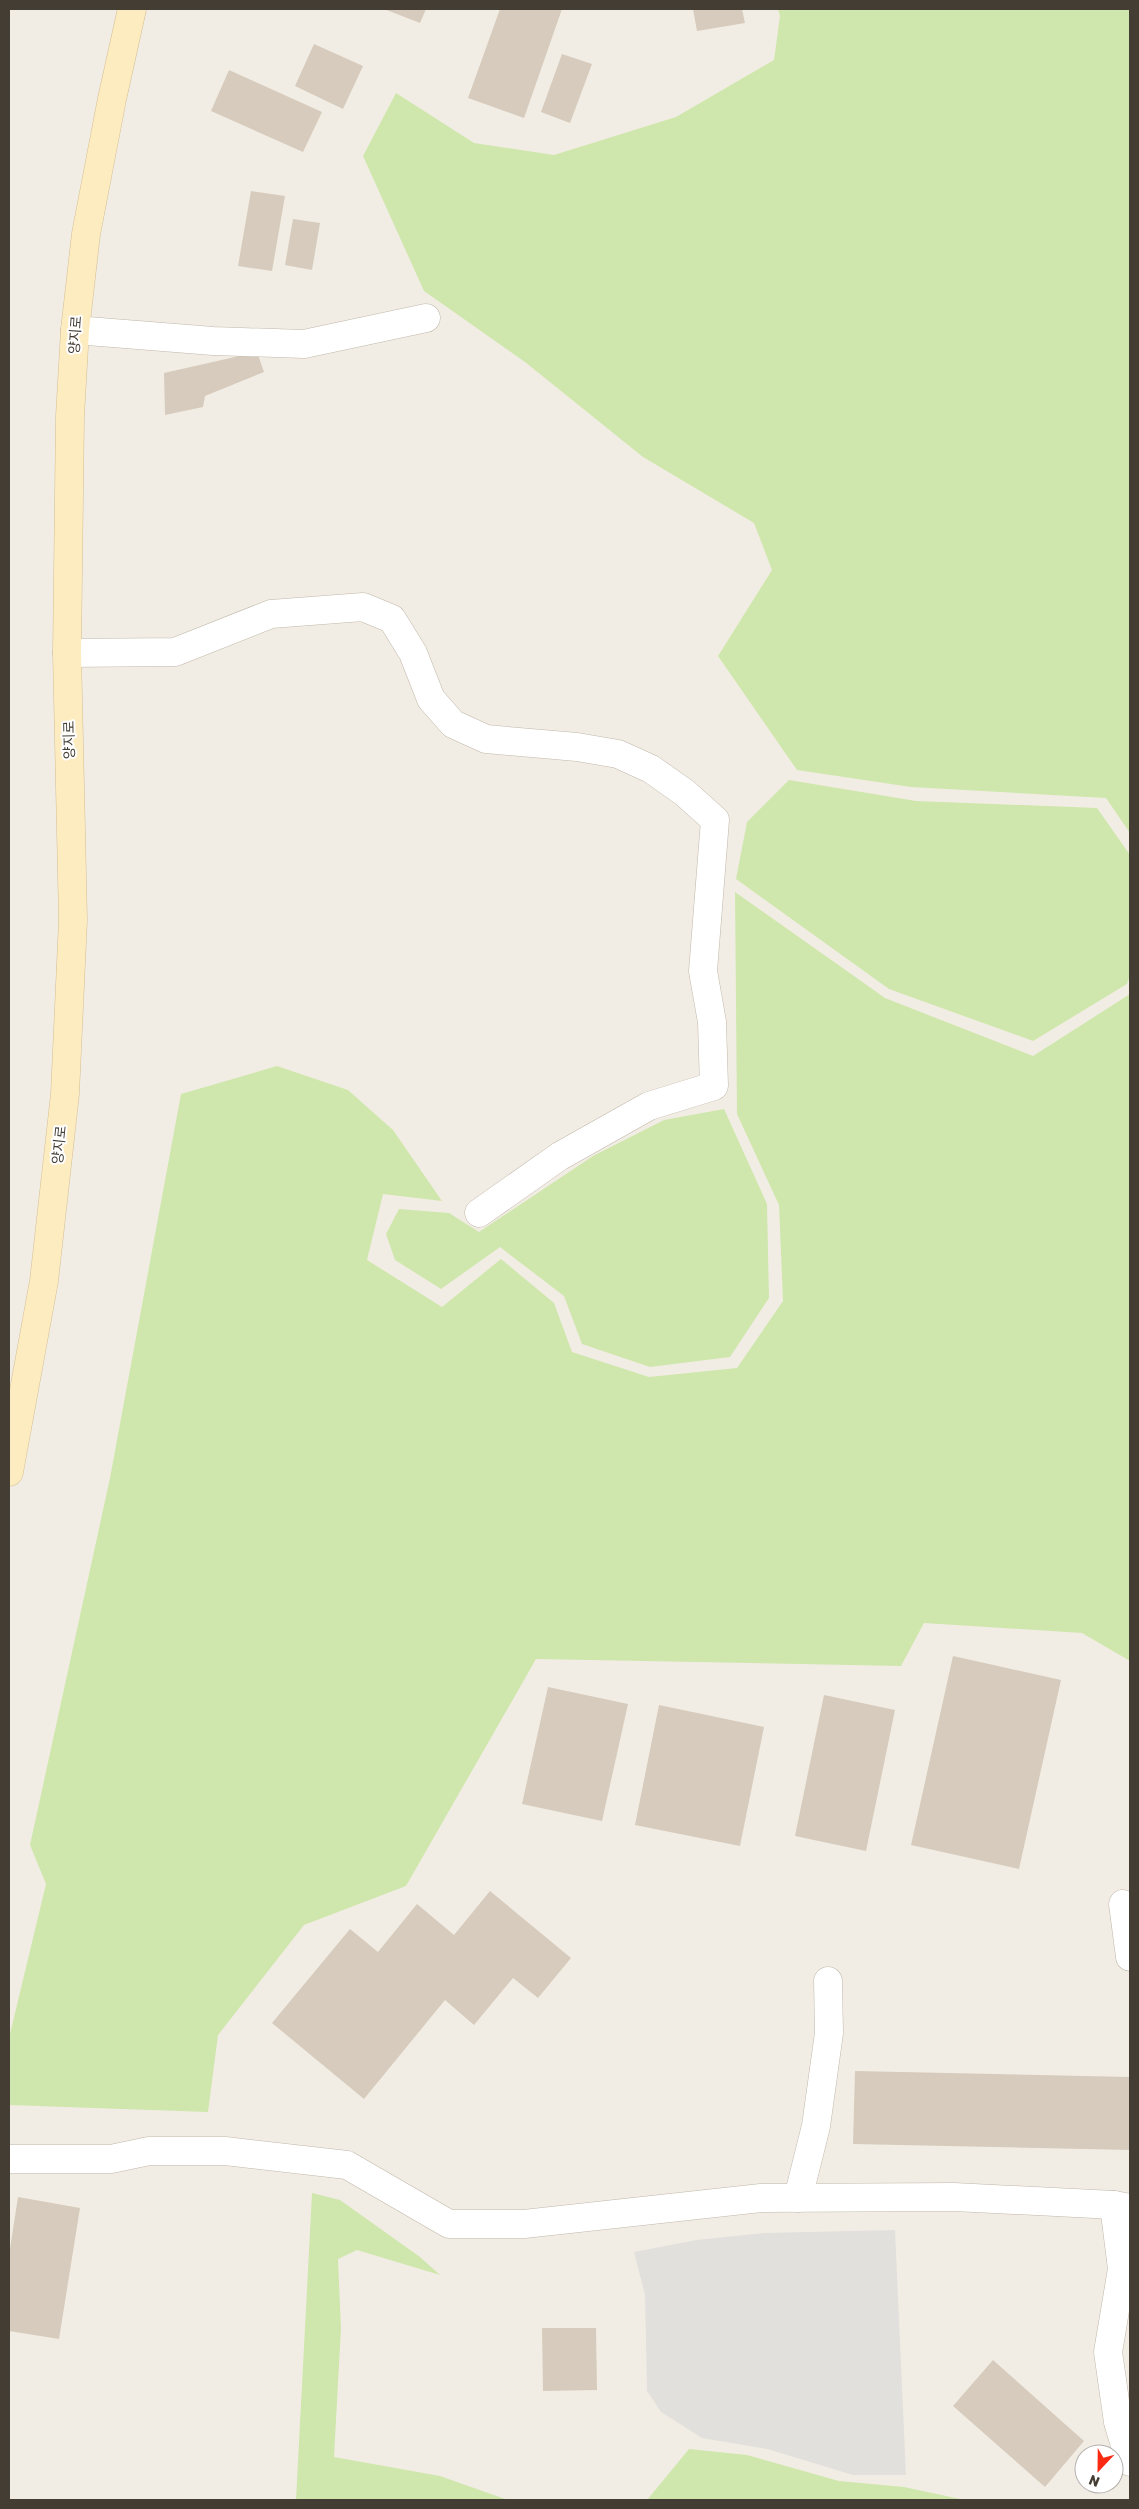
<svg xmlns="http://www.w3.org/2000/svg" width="1139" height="2509" viewBox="0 0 1139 2509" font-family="Rubik,'Noto Sans KR',sans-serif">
<rect width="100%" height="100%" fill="#f2ede4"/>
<!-- green -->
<g fill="#cfe7ac">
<polygon points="778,9 1130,9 1130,833 1106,798 911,787 797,770 718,656 772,570 754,523 643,457 525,362 424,291 363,156 396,93 474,143 554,155 676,117 774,60 780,16"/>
<polygon points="789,780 916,801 1097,808 1130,855 1130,975 1127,984 1033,1041 889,989 736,879 747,822"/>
<polygon points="735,892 885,998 1033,1056 1130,994 1130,1661 1082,1633 924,1623 901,1666 536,1659 406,1886 304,1925 218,2035 208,2112 9,2105 9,2038 46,1884 30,1845 110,1478 181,1094 277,1066 348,1090 393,1130 442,1201 383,1194 367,1260 442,1307 501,1259 554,1303 572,1352 649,1377 737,1368 783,1301 779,1205 737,1114"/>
<polygon points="724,1109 767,1204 769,1298 730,1357 650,1367 582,1344 564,1296 500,1247 441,1289 395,1260 386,1234 399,1209 449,1213 479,1232 593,1156 664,1120"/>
<polygon points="312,2193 340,2200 420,2257 440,2275 357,2250 338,2259 341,2328 334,2457 440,2476 508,2500 296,2500"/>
<polygon points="689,2449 747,2455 839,2481 904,2487 965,2500 647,2500"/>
</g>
<!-- parking -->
<polygon fill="#e2e0dc" points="895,2230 906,2475 853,2475 767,2449 702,2438 661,2412 647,2391 645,2295 634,2252 696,2240 764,2233"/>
<!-- building -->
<g fill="#d6cbbc">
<polygon points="384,9 426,9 420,23"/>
<polygon points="500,9 562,9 524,118 468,98"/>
<polygon points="693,9 742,9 745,23 697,31"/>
<polygon points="314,44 363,66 343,109 295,86"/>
<polygon points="562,54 592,64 570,123 541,112"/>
<polygon points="229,70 322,112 303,152 211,111"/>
<polygon points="251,191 285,196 272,271 238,266"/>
<polygon points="293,219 320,223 312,270 285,265"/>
<polygon points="257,352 264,372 205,396 203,407 165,415 164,373"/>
<polygon points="953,1656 1061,1680 1019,1869 911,1845"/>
<polygon points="548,1687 628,1704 602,1821 522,1804"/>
<polygon points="824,1695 895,1710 866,1851 795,1836"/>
<polygon points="659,1705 764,1727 740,1846 635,1825"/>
<polygon points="490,1891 571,1958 538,1998 513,1978 474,2025 445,2000 364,2099 272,2023 350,1929 378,1952 417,1904 454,1935"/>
<polygon points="855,2071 1130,2077 1130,2150 853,2144"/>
<polygon points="18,2197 80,2208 59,2339 9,2331 9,2255"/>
<polygon points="542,2328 596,2328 597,2390 543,2391"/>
<polygon points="993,2360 1084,2441 1045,2487 953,2406"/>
</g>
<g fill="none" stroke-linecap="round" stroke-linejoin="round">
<defs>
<g id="street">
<polyline points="75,330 213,341 304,344 426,318"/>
<polyline points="67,653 175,652 271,614 363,607 392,619 413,653 431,699 453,724 486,739 577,747 618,754 651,769 685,793 715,820 703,971 712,1022 714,1086 649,1106 560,1156 479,1213"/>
<polyline points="1123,1904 1130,1957"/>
<polyline points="9,2159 111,2159 149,2151 225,2151 347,2165 449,2224 524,2224 761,2198 954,2197 1114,2205 1130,2208"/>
<polyline points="798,2198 816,2126 829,2033 828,1981"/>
<polyline points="1114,2205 1122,2269 1108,2352 1118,2422 1130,2462"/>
</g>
<polyline id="secondary" points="9,1472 44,1281 65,1094 73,920 67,653 70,416 75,330 86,234 112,99 132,9"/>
</defs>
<!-- street casing -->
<use href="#street" stroke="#c0b7aa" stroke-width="29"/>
<!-- secondary casing -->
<use href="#secondary" stroke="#d2bf93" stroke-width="29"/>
<!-- street -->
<use href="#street" stroke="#fff" stroke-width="28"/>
<!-- secondary -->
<use href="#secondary" stroke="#feecc1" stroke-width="28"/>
</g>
<g text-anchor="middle" stroke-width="4" stroke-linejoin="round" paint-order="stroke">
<!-- street labels -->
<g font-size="14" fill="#443d34" stroke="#fff">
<text transform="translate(75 335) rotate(-86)" y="5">양지로</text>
<text transform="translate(69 740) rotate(-91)" y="5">양지로</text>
<text transform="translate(59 1145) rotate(-84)" y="5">양지로</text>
</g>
</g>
<!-- border -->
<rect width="1139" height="2509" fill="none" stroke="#443d34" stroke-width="20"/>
<!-- north arrow -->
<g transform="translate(1099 2469) rotate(202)"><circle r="24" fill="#ffffff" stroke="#b4b1ae"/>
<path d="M0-4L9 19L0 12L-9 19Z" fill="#fa2a13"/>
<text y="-8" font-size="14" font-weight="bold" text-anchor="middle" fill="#443d34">N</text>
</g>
</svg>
